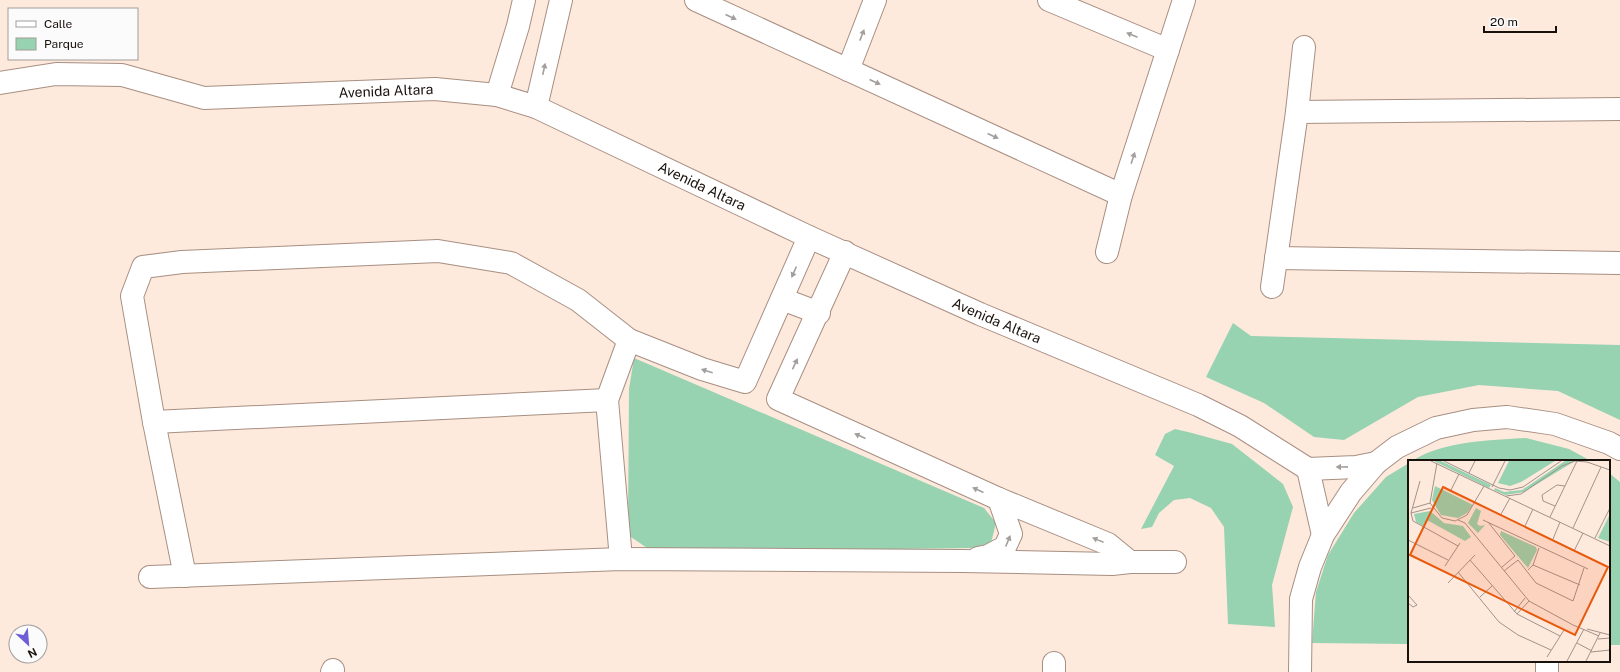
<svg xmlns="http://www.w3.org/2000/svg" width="1620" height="672" viewBox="0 0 1620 672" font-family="'Public Sans',sans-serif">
<rect width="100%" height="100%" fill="#fee9dd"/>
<!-- green -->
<g fill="#97d2b1">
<polygon points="1233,323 1251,336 1620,345 1620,420 1558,391 1479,385 1418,397 1344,440 1314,437 1264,403 1206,377"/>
<polygon points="634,358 984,508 996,523 991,543 971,548 653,552 628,535 629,389"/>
<polygon points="1175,429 1192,433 1232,444 1283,484 1293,507 1272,585 1275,627 1228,624 1224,527 1211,508 1190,498 1174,500 1159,513 1152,527 1141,529 1174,466 1155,455 1165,434"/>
<path d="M1526,438L1569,449L1591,461H1412C1443,441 1490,440 1526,438Z"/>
<polygon points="1409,463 1409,644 1312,643 1316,592 1328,555 1354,513 1386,477"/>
<polygon points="1609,473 1620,482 1620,645 1609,645"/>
</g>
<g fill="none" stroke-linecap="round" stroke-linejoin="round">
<defs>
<g id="minor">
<polyline points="696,0 1121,195"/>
<polyline points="1049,0 1168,50"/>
<polyline points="848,70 875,0"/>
<path id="s1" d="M0,83L56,74L122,75L204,98L435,89L497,95L536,107L809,237L980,314L1198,405L1240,426L1308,469L1356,467L1376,463"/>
<polyline points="497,95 518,26 524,0"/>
<polyline points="536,107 561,0"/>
<polyline points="1297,112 1620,109"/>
<polyline points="845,252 778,399 999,499 1108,544 1130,562"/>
<polyline points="1107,252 1121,195 1184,0"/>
<polyline points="1276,258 1620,263"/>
<polyline points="1272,287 1297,112 1304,47"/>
<polyline points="782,299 819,313"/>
<polyline points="154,422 607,400"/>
<polyline points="1308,469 1323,535"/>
<polyline points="978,558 988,556 1005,547 1011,534 999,499"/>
<polyline points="621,559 607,400 629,340"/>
<polyline points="185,576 154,422 132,296 143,267 182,262 438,251 511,263 578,300 629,340 702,369 745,382 809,237"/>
<polyline points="150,577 621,559 962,561 1112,564 1130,562 1175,562"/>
<polyline points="1547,661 1547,672"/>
<polyline points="332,672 333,670"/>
<polyline points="1054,672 1054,663"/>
<polyline points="1300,672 1301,599 1310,567 1323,535 1351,492 1376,463 1397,447 1436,428 1473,420 1507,417 1555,424 1609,443 1620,449"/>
</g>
</defs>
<!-- minor casing -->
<use href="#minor" stroke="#a78f82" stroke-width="24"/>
<!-- minor -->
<use href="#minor" stroke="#fff" stroke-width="22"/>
</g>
<!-- one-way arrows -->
<defs><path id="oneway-solid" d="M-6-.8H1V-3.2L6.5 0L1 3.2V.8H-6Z"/></defs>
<g fill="#a39f9d">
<use href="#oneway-solid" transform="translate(731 17) rotate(25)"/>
<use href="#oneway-solid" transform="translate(862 35) rotate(-69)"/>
<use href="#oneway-solid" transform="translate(1132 35) rotate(-157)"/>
<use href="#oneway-solid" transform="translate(544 69) rotate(-78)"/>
<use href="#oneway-solid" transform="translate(875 82) rotate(25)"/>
<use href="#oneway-solid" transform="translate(993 136) rotate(25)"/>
<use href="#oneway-solid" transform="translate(1133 158) rotate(-72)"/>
<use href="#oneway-solid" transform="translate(794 272) rotate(114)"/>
<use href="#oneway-solid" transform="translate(795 364) rotate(-65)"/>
<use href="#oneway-solid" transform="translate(707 371) rotate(-162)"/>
<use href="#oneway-solid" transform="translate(860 436) rotate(-156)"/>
<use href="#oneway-solid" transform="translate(1342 467) rotate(179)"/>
<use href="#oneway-solid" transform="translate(978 490) rotate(-156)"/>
<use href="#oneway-solid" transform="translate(1098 540) rotate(-158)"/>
<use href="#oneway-solid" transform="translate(1008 541) rotate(-67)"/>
</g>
<g text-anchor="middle" stroke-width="3" stroke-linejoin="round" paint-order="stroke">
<!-- street labels -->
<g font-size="14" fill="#18100b" stroke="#fbfbfb">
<text dy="5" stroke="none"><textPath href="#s1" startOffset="390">Avenida Altara</textPath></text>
<text dy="5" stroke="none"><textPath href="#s1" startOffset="726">Avenida Altara</textPath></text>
<text dy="5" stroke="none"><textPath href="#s1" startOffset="1050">Avenida Altara</textPath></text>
</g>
</g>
<!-- overview -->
<g transform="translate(1408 460)">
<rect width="202" height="202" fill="#fee9dd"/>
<path d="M26,1H33L83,25L81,28ZM101,1H147L113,22L102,26L90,23ZM157,1H167L116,32L97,35L86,30L87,28L96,32L114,30ZM27,26L65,45L59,53L50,58L33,55L24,40ZM68,48L73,51L69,64L72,66L77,65L70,73L60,63ZM22,51L36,63L55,66L63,77L57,81L19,60L15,66L8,62L6,54ZM202,54V82L190,78ZM93,71L128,87L129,90L120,108L92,75Z" fill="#97d2b1"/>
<path fill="none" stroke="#a29289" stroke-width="1" d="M23,1L202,86M36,1L91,28L102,30L115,27L153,1M29,3L22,43L34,58L47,61L59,55L76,26M61,13L67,1M12,21L3,53L5,61L50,86M84,27L97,1M42,32L51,14M98,36L113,34L154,6L167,1L179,2L202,10M147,46L135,41L134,35L149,25L157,26M5,48L22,43M3,53L23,48M92,56L102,38M142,57L169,1M50,60L57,63L121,141L165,165L191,176M75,60L180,109M80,62L107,96L93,108M117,66L125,49M165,68L193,7M187,78L202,48M145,79L152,62M0,80L40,100M166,91L175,73M62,100L109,154L152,176M125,105L172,125M37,106L52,83M120,110L125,105L131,88M96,111L110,100L128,123L165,141L176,108M50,112L91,162L110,175L143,190M40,123L67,95M0,135L9,145L5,147L0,143M72,137L84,126M106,152L117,138M109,154L121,141M179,169L202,175M190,179L202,178M169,183L184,191M183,192L202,190M139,197L156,170M159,201L176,169M178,201L192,173"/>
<path fill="#e8590c" fill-opacity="0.15" stroke="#e8590c" stroke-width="2" d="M35,27L200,107L167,175L2,95Z"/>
<rect width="202" height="202" fill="none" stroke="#18100b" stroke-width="2"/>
</g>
<!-- legend -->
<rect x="8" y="8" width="130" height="52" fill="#fbfbfb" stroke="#a09d9b"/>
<rect x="16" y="21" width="20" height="6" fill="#ffffff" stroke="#a09d9b"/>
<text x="44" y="28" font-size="12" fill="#18100b">Calle</text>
<rect x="16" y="38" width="20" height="12" fill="#97d2b1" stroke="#a09d9b"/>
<text x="44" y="48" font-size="12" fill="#18100b">Parque</text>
<!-- north arrow -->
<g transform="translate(28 644) rotate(154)"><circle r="19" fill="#fbfbfb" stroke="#a09d9b"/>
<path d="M0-3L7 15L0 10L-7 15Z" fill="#6d5dd7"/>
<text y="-6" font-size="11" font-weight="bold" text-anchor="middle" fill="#18100b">N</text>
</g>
<!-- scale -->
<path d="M1484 26v6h72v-6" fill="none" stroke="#18100b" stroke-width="2"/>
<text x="1490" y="26" font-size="12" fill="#18100b" stroke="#fbfbfb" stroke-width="3" paint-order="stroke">20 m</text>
</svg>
